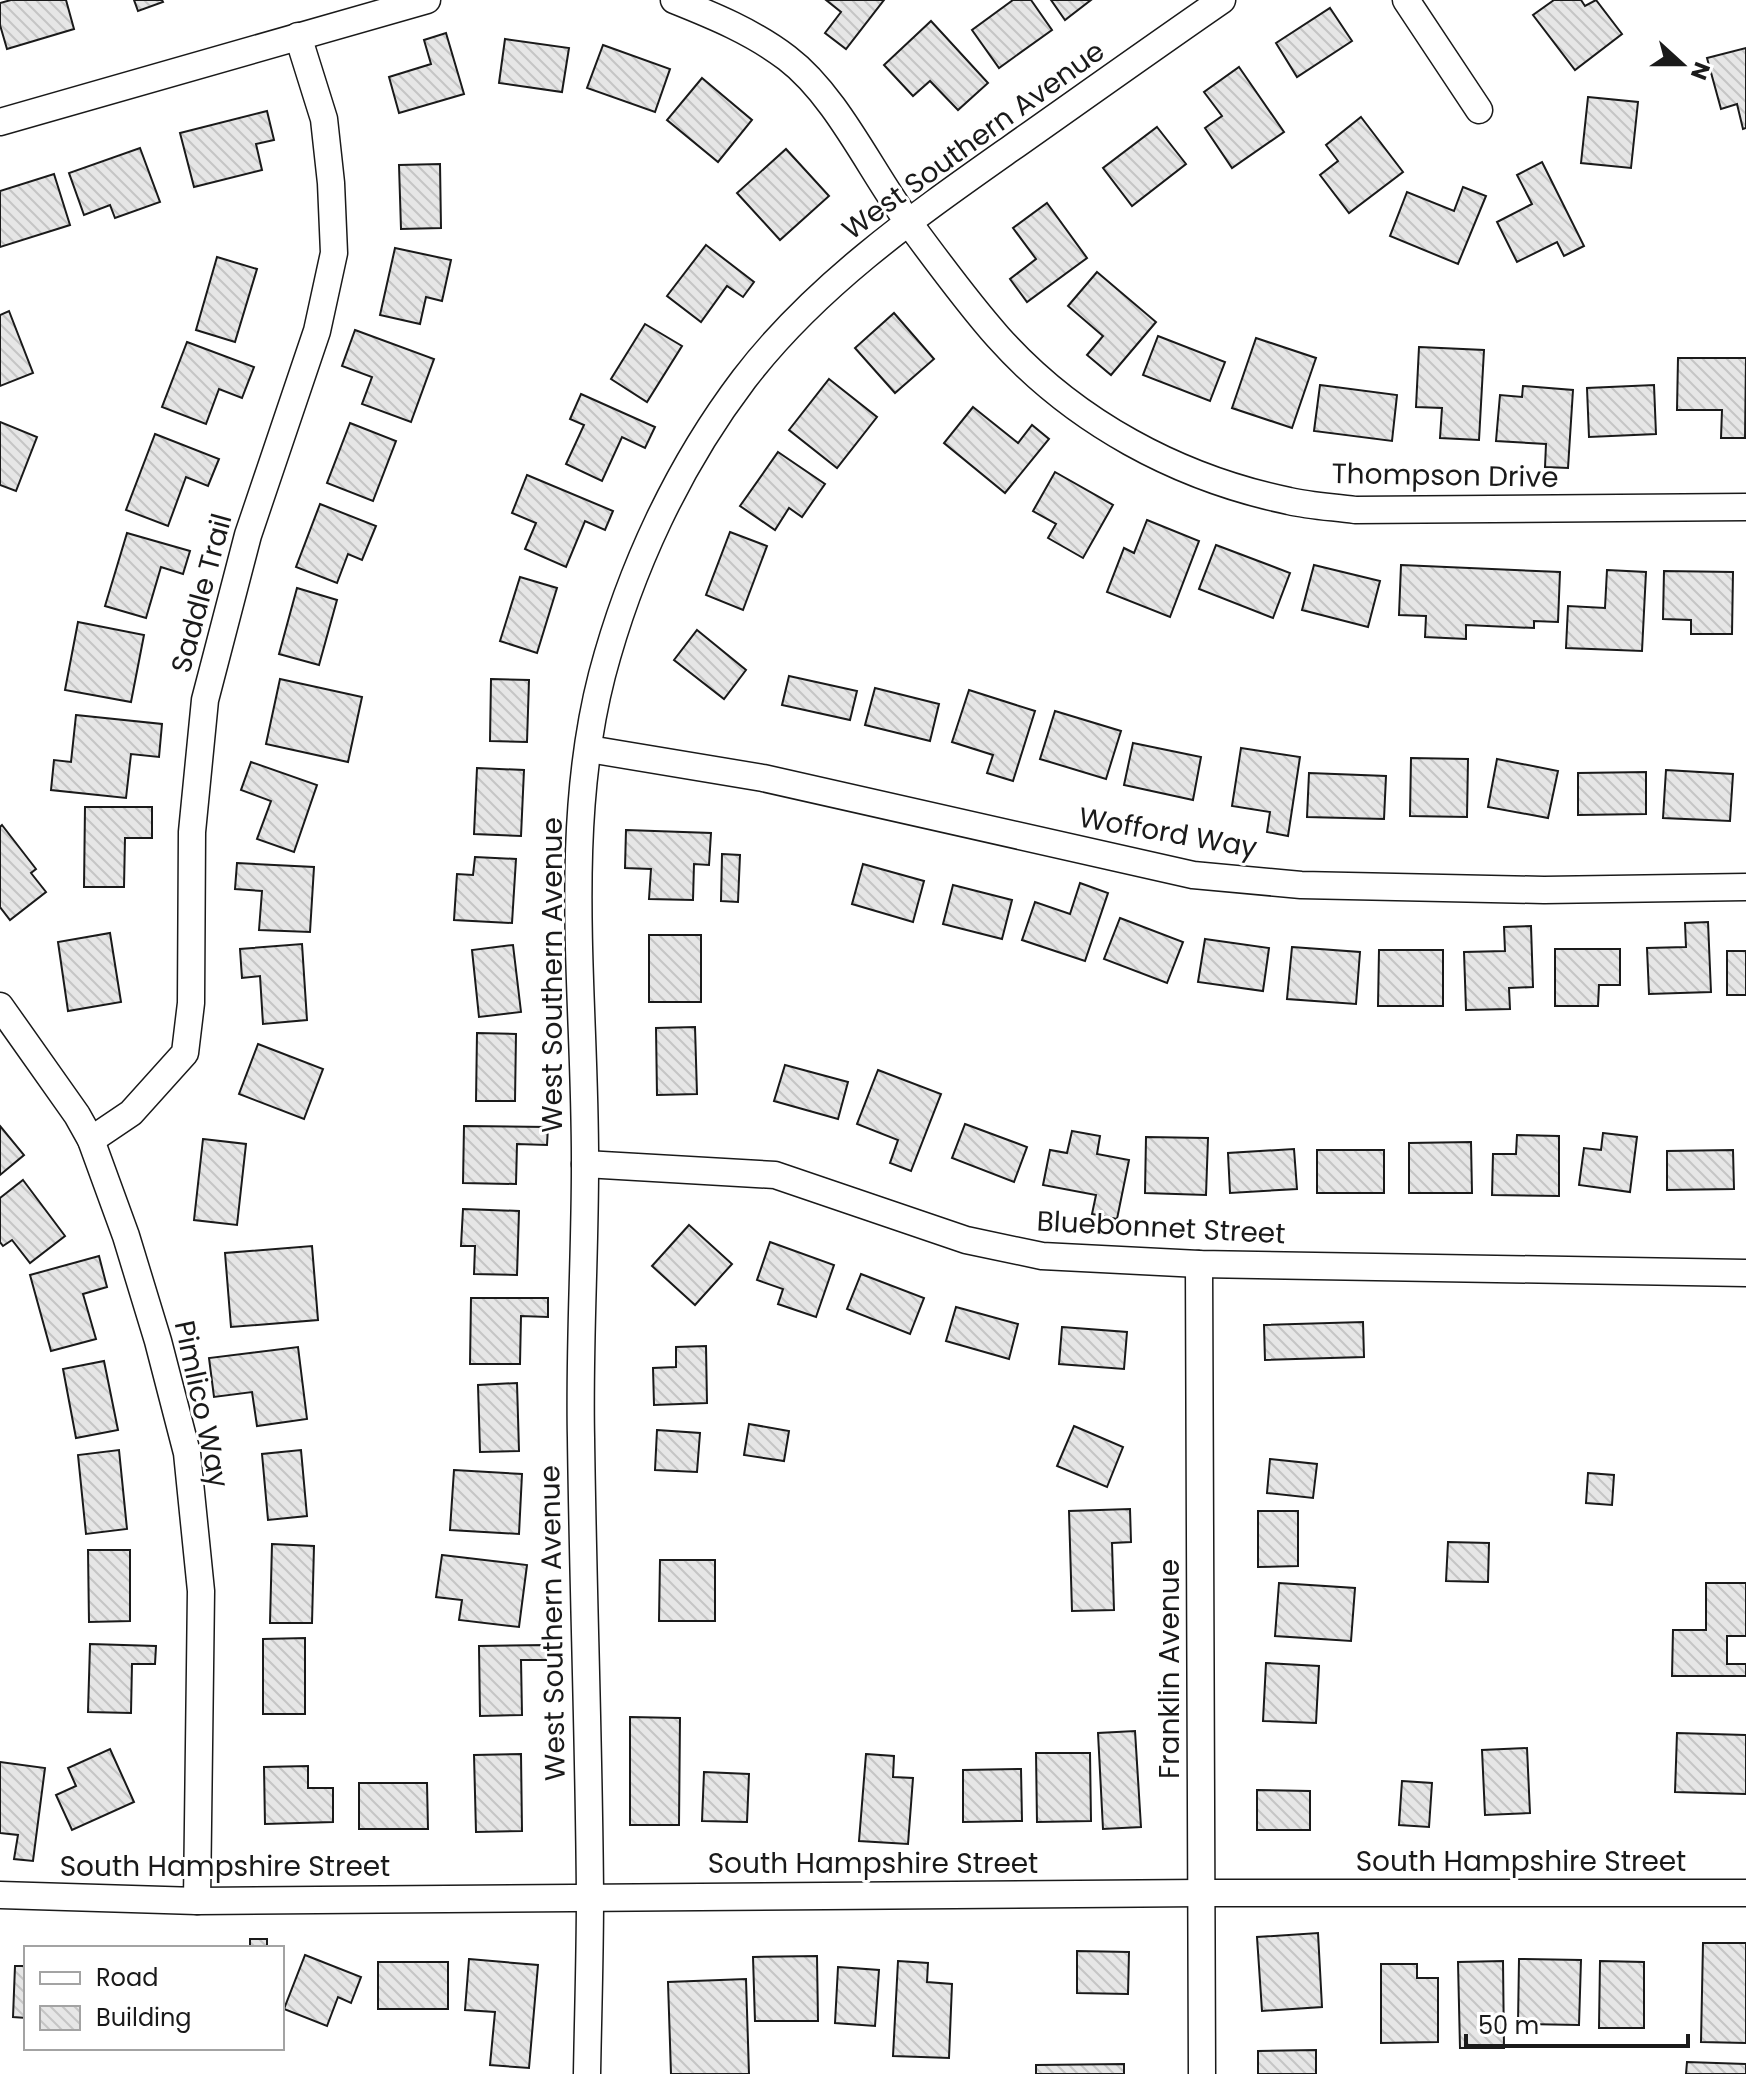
<svg xmlns="http://www.w3.org/2000/svg" width="1746" height="2074" viewBox="0 0 1746 2074" font-family="Poppins,sans-serif">
<defs>
<pattern id="building-back-hatch" width="6" height="6" patternUnits="userSpaceOnUse" patternTransform="scale(2)"><rect width="6" height="6" fill="#e6e6e6"/><path d="M-1 5l2 2M0 0l6 6M5-1l2 2" fill="none" stroke="#c5c5c5"/></pattern>
</defs>
<rect width="100%" height="100%" fill="#fff"/>
<!-- building -->
<g fill="url(#building-back-hatch)" stroke="#1a1a1a" stroke-width="2">
<polygon points="11,0 66,0 74,29 7,49 0,25 0,3"/>
<polygon points="134,0 162,0 163,2 138,11"/>
<polygon points="826,0 884,0 846,49 825,33 841,12"/>
<polygon points="1013,0 1031,0 1052,30 999,68 972,30"/>
<polygon points="1051,0 1091,0 1065,20"/>
<polygon points="1554,0 1581,0 1585,6 1596,0 1622,34 1575,70 1533,15"/>
<polygon points="1330,8 1352,41 1297,77 1276,43"/>
<polygon points="931,21 988,83 958,110 930,81 913,96 884,65"/>
<polygon points="446,33 464,94 399,113 389,77 431,64 424,40"/>
<polygon points="505,39 569,48 562,92 499,83"/>
<polygon points="603,45 670,69 655,112 587,88"/>
<polygon points="1746,48 1746,128 1743,129 1737,104 1721,109 1707,58"/>
<polygon points="1239,67 1284,132 1232,168 1205,128 1222,116 1204,92"/>
<polygon points="702,78 752,120 718,162 667,120"/>
<polygon points="1588,97 1638,102 1631,168 1581,163"/>
<polygon points="267,111 274,140 256,144 262,170 194,187 180,133"/>
<polygon points="1361,117 1403,172 1349,213 1320,175 1338,161 1326,145"/>
<polygon points="1157,127 1186,164 1132,206 1103,168"/>
<polygon points="140,148 160,202 115,218 110,205 84,215 69,173"/>
<polygon points="786,149 829,196 780,240 737,193"/>
<polygon points="1542,162 1584,246 1564,256 1557,242 1517,262 1497,222 1532,204 1517,175"/>
<polygon points="440,164 441,228 401,229 399,165"/>
<polygon points="54,174 70,225 0,247 0,191"/>
<polygon points="1463,187 1486,196 1458,264 1390,236 1407,192 1454,211"/>
<polygon points="1047,203 1087,258 1027,302 1010,279 1036,259 1013,228"/>
<polygon points="706,245 754,282 743,297 727,286 701,322 667,296"/>
<polygon points="395,248 451,260 442,301 426,297 420,324 380,315"/>
<polygon points="217,257 257,269 235,342 196,330"/>
<polygon points="1097,272 1156,322 1111,375 1087,355 1103,336 1068,306"/>
<polygon points="9,311 33,373 0,386 0,315"/>
<polygon points="894,313 934,359 895,393 855,348"/>
<polygon points="645,324 682,346 647,402 611,379"/>
<polygon points="355,330 434,359 411,422 362,404 372,377 342,366"/>
<polygon points="1158,336 1225,362 1210,401 1143,375"/>
<polygon points="1256,338 1316,358 1292,428 1232,408"/>
<polygon points="187,342 254,367 242,398 219,389 206,424 162,407"/>
<polygon points="1419,347 1484,350 1479,440 1440,438 1442,408 1416,407"/>
<polygon points="1678,358 1746,358 1745,438 1721,438 1722,410 1677,410"/>
<polygon points="829,379 877,417 837,468 789,430"/>
<polygon points="1320,385 1397,395 1392,441 1314,431"/>
<polygon points="1654,385 1656,434 1589,437 1587,388"/>
<polygon points="1523,386 1573,390 1568,468 1545,467 1546,444 1496,441 1500,395 1522,397"/>
<polygon points="581,394 655,427 645,448 622,437 602,481 566,464 584,425 570,419"/>
<polygon points="973,407 1018,443 1032,425 1049,439 1005,493 944,443"/>
<polygon points="0,422 37,437 16,491 0,485"/>
<polygon points="350,423 396,441 373,501 327,483"/>
<polygon points="155,434 219,459 208,486 186,477 168,526 126,510"/>
<polygon points="778,452 825,484 802,517 789,508 775,530 740,506"/>
<polygon points="1055,472 1113,505 1083,558 1048,538 1056,524 1033,511"/>
<polygon points="527,475 613,511 605,530 585,521 566,567 525,549 536,523 512,513"/>
<polygon points="320,504 376,526 362,560 348,554 337,583 296,567"/>
<polygon points="1147,520 1199,541 1170,617 1107,592 1124,548 1134,553"/>
<polygon points="730,532 767,546 743,610 706,595"/>
<polygon points="127,533 190,551 183,574 161,567 146,618 105,606"/>
<polygon points="1216,545 1290,573 1273,618 1199,589"/>
<polygon points="1314,565 1380,581 1368,627 1302,610"/>
<polygon points="1401,565 1560,572 1558,622 1534,621 1534,628 1466,625 1466,639 1425,637 1426,616 1399,615"/>
<polygon points="1607,570 1646,572 1642,651 1566,648 1568,606 1605,608"/>
<polygon points="1664,571 1733,572 1732,634 1691,634 1691,620 1663,619"/>
<polygon points="520,577 557,588 537,653 500,641"/>
<polygon points="297,588 337,600 319,665 279,654"/>
<polygon points="78,622 144,635 131,702 65,690"/>
<polygon points="697,630 746,670 724,699 674,660"/>
<polygon points="789,676 857,691 850,720 782,705"/>
<polygon points="280,679 362,697 348,762 266,744"/>
<polygon points="491,679 529,680 527,742 490,741"/>
<polygon points="875,688 939,704 930,741 865,725"/>
<polygon points="969,690 1035,711 1013,781 987,773 993,755 952,742"/>
<polygon points="1055,711 1121,731 1106,779 1040,759"/>
<polygon points="76,715 162,724 159,757 131,754 126,798 51,790 54,760 71,762"/>
<polygon points="1133,743 1201,757 1193,800 1124,785"/>
<polygon points="1241,748 1300,757 1288,836 1267,832 1270,812 1232,806"/>
<polygon points="1411,758 1468,759 1467,817 1410,816"/>
<polygon points="1497,759 1558,771 1548,818 1488,807"/>
<polygon points="251,762 317,785 294,852 257,839 271,801 241,790"/>
<polygon points="477,768 524,770 521,836 474,834"/>
<polygon points="1666,770 1733,774 1730,821 1663,818"/>
<polygon points="1646,772 1646,814 1578,815 1578,773"/>
<polygon points="1309,773 1386,776 1384,819 1307,817"/>
<polygon points="85,807 152,807 152,838 125,838 124,887 84,887"/>
<polygon points="2,825 36,869 31,873 46,892 10,920 0,907 0,827"/>
<polygon points="626,830 711,833 709,865 694,864 693,900 649,899 651,869 625,868"/>
<polygon points="722,854 740,855 738,902 721,901"/>
<polygon points="475,857 516,859 512,923 454,920 457,874 473,875"/>
<polygon points="237,863 314,867 310,932 259,930 262,891 235,889"/>
<polygon points="863,864 924,881 913,922 852,904"/>
<polygon points="1080,883 1108,893 1085,961 1022,940 1035,902 1070,914"/>
<polygon points="953,885 1012,900 1002,939 943,924"/>
<polygon points="1120,918 1183,942 1167,983 1104,959"/>
<polygon points="1708,922 1711,992 1649,994 1647,948 1686,947 1685,923"/>
<polygon points="1531,926 1533,987 1509,988 1510,1009 1466,1010 1464,952 1505,951 1504,927"/>
<polygon points="110,933 121,1002 68,1011 58,942"/>
<rect x="649" y="935" width="52" height="67"/>
<polygon points="1205,939 1269,948 1263,991 1198,982"/>
<polygon points="302,944 307,1020 263,1024 260,976 242,978 240,949"/>
<polygon points="513,945 521,1012 479,1017 472,950"/>
<polygon points="1292,947 1360,952 1356,1004 1287,999"/>
<polygon points="1555,949 1620,949 1620,985 1599,985 1598,1006 1555,1006"/>
<polygon points="1379,950 1443,950 1443,1006 1378,1006"/>
<rect x="1727" y="951" width="19" height="44"/>
<polygon points="695,1027 697,1094 657,1095 656,1028"/>
<polygon points="477,1033 516,1034 515,1101 476,1101"/>
<polygon points="258,1044 323,1069 304,1119 239,1094"/>
<polygon points="785,1065 848,1082 838,1119 774,1101"/>
<polygon points="878,1070 941,1094 911,1171 890,1163 898,1140 857,1124"/>
<polygon points="965,1124 1027,1147 1014,1182 952,1158"/>
<polygon points="0,1126 24,1155 0,1175"/>
<polygon points="464,1126 548,1127 547,1145 517,1144 516,1184 463,1183"/>
<polygon points="1072,1131 1100,1136 1097,1154 1129,1160 1117,1219 1092,1214 1096,1195 1043,1185 1050,1150 1067,1153"/>
<polygon points="1603,1133 1637,1137 1630,1192 1579,1185 1584,1148 1601,1150"/>
<polygon points="1517,1135 1559,1136 1559,1196 1492,1195 1493,1154 1516,1154"/>
<polygon points="1146,1137 1208,1138 1206,1195 1145,1193"/>
<polygon points="203,1139 246,1144 237,1225 194,1220"/>
<polygon points="1471,1142 1472,1193 1409,1193 1409,1143"/>
<polygon points="1294,1149 1297,1189 1230,1193 1228,1153"/>
<rect x="1317" y="1150" width="67" height="43"/>
<polygon points="1733,1150 1734,1189 1667,1190 1667,1151"/>
<polygon points="23,1180 65,1236 30,1263 12,1240 3,1246 0,1242 0,1198"/>
<polygon points="463,1209 519,1211 517,1275 474,1274 475,1246 461,1246"/>
<polygon points="689,1225 732,1264 695,1305 652,1266"/>
<polygon points="770,1242 834,1265 816,1317 778,1304 783,1289 757,1280"/>
<polygon points="312,1246 318,1320 231,1327 225,1253"/>
<polygon points="99,1256 107,1287 83,1294 96,1339 51,1351 30,1275"/>
<polygon points="861,1274 924,1298 910,1334 847,1309"/>
<polygon points="471,1298 548,1298 548,1317 521,1316 520,1364 470,1364"/>
<polygon points="956,1307 1018,1324 1009,1359 946,1341"/>
<polygon points="1363,1322 1364,1357 1265,1360 1264,1325"/>
<polygon points="1062,1327 1127,1332 1124,1369 1059,1364"/>
<polygon points="706,1346 707,1403 654,1405 653,1368 676,1367 676,1347"/>
<polygon points="298,1347 307,1419 257,1426 252,1392 214,1397 209,1358"/>
<polygon points="104,1361 118,1430 76,1438 63,1369"/>
<polygon points="517,1383 519,1451 480,1452 478,1385"/>
<polygon points="749,1424 789,1431 784,1461 744,1455"/>
<polygon points="1074,1426 1123,1447 1107,1487 1057,1466"/>
<polygon points="657,1430 700,1433 697,1472 655,1470"/>
<polygon points="119,1450 127,1529 86,1534 78,1455"/>
<polygon points="301,1450 307,1516 268,1520 262,1454"/>
<polygon points="1270,1459 1317,1464 1313,1498 1267,1493"/>
<polygon points="454,1470 522,1474 519,1534 450,1530"/>
<polygon points="1588,1473 1614,1475 1612,1505 1586,1503"/>
<polygon points="1130,1509 1131,1542 1112,1543 1114,1610 1072,1611 1069,1511"/>
<polygon points="1258,1511 1298,1511 1298,1566 1258,1567"/>
<polygon points="1448,1542 1489,1543 1488,1582 1446,1581"/>
<polygon points="272,1544 314,1546 312,1623 270,1623"/>
<polygon points="88,1550 130,1550 130,1621 89,1622"/>
<polygon points="442,1555 527,1565 519,1627 459,1620 462,1600 436,1597"/>
<polygon points="660,1560 715,1560 715,1621 659,1621"/>
<polygon points="1279,1583 1355,1588 1351,1641 1275,1636"/>
<polygon points="1706,1583 1746,1583 1746,1636 1727,1636 1727,1664 1746,1664 1746,1676 1672,1676 1673,1630 1706,1630"/>
<polygon points="305,1638 305,1714 263,1714 263,1639"/>
<polygon points="90,1644 156,1646 155,1664 132,1664 131,1713 88,1712"/>
<polygon points="545,1645 546,1660 521,1660 522,1715 480,1716 479,1646"/>
<polygon points="1266,1663 1319,1666 1316,1723 1263,1721"/>
<polygon points="630,1717 680,1718 679,1825 630,1825"/>
<polygon points="1135,1731 1141,1827 1103,1829 1098,1733"/>
<polygon points="1677,1733 1746,1735 1746,1794 1675,1792"/>
<polygon points="1527,1748 1530,1813 1485,1815 1482,1750"/>
<polygon points="110,1749 134,1802 72,1830 56,1795 76,1786 68,1768"/>
<polygon points="1036,1753 1090,1753 1091,1821 1037,1822"/>
<polygon points="521,1754 522,1831 476,1832 474,1755"/>
<polygon points="866,1754 894,1756 893,1777 913,1778 908,1844 859,1841"/>
<polygon points="0,1762 45,1768 33,1861 14,1859 18,1835 0,1833"/>
<polygon points="308,1766 308,1788 333,1788 333,1822 265,1824 264,1767"/>
<polygon points="1021,1769 1022,1821 963,1822 963,1770"/>
<polygon points="704,1772 749,1774 747,1822 702,1821"/>
<polygon points="1402,1781 1432,1783 1429,1827 1399,1825"/>
<polygon points="359,1783 427,1783 428,1829 359,1829"/>
<polygon points="1257,1790 1310,1791 1310,1830 1257,1830"/>
<polygon points="1318,1933 1322,2007 1262,2011 1257,1937"/>
<rect x="250" y="1939" width="17" height="9"/>
<polygon points="1703,1943 1746,1943 1746,2043 1701,2042"/>
<polygon points="1077,1951 1129,1952 1128,1994 1077,1993"/>
<polygon points="305,1955 361,1977 351,2003 338,1997 327,2026 284,2009"/>
<polygon points="817,1956 818,2021 755,2021 753,1957"/>
<polygon points="469,1959 538,1965 529,2068 490,2065 495,2012 465,2010"/>
<polygon points="1519,1959 1581,1960 1579,2025 1518,2024"/>
<polygon points="898,1961 928,1963 927,1982 952,1984 949,2058 893,2056"/>
<polygon points="1503,1961 1504,2048 1460,2048 1458,1962"/>
<polygon points="1600,1961 1644,1962 1644,2028 1599,2028"/>
<rect x="378" y="1962" width="70" height="47"/>
<polygon points="1381,1964 1417,1964 1417,1978 1438,1978 1438,2042 1381,2043"/>
<polygon points="15,1966 26,1966 26,2018 13,2017"/>
<polygon points="838,1967 879,1970 875,2026 835,2023"/>
<polygon points="746,1979 749,2074 671,2074 668,1982"/>
<polygon points="1316,2050 1316,2074 1258,2074 1258,2051"/>
<polygon points="1687,2062 1746,2064 1746,2074 1686,2074"/>
<polygon points="1124,2064 1124,2074 1036,2074 1036,2065"/>
</g>
<g fill="none" stroke-linecap="round" stroke-linejoin="round">
<defs>
<g id="minor">
<path d="M674,0C714,16 753,32 787,58C837,96 871,172 909,223C937,261 967,302 998,337C1074,422 1178,478 1289,501C1310,506 1333,507 1355,510L1746,507"/>
<polyline points="1406,0 1479,110"/>
<polyline points="0,122 427,0"/>
<polyline points="589,749 763,778 1193,875 1301,885 1544,890 1746,887"/>
<polyline points="0,1006 77,1115 91,1140 126,1236 158,1341 187,1453 201,1591 197,1901"/>
<polyline points="91,1140 131,1113 185,1053 191,1003 192,832 205,700 248,535 317,331 334,253 331,183 324,119 298,36"/>
<polyline points="585,1164 775,1175 966,1240 1042,1256 1199,1264 1746,1273"/>
<polyline points="1199,1264 1202,2074"/>
<polyline points="0,1895 197,1901 1202,1893 1746,1893"/>
<path d="M587,2074C588,2015 590,1956 590,1897C589,1744 583,1591 581,1438C579,1348 585,1258 585,1167C586,1004 561,834 602,675C630,569 678,466 744,379C816,285 915,216 1010,149C1081,99 1151,49 1222,0"/>
</g>
</defs>
<!-- minor casing -->
<use href="#minor" stroke="#1a1a1a" stroke-width="29"/>
<!-- minor -->
<use href="#minor" stroke="#fff" stroke-width="26"/>
</g>
<g text-anchor="middle" stroke-width="6" stroke-linejoin="round" paint-order="stroke">
<!-- street labels -->
<g font-size="28" fill="#1a1a1a" stroke="#fff">
<text transform="translate(973 140) rotate(-36)" y="10">West Southern Avenue</text>
<text transform="translate(1445 475) rotate(1)" y="10">Thompson Drive</text>
<text transform="translate(201 593) rotate(-75)" y="10">Saddle Trail</text>
<text transform="translate(1168 832) rotate(10)" y="10">Wofford Way</text>
<text transform="translate(552 975) rotate(-90)" y="10">West Southern Avenue</text>
<text transform="translate(1161 1227) rotate(3)" y="10">Bluebonnet Street</text>
<text transform="translate(202 1404) rotate(78)" y="10">Pimlico Way</text>
<text transform="translate(552 1623) rotate(-91)" y="10">West Southern Avenue</text>
<text transform="translate(1169 1669) rotate(-90)" y="10">Franklin Avenue</text>
<text x="1521" y="1871">South Hampshire Street</text>
<text x="873" y="1873">South Hampshire Street</text>
<text x="225" y="1876">South Hampshire Street</text>
</g>
</g>
<!-- legend -->
<rect x="24" y="1946" width="260" height="104" fill="#ffffff" stroke="#a3a3a3" stroke-width="2"/>
<rect x="40" y="1972" width="40" height="12" fill="#ffffff" stroke="#a3a3a3" stroke-width="2"/>
<text x="96" y="1986" font-size="24" fill="#1a1a1a">Road</text>
<rect x="40" y="2006" width="40" height="24" fill="url(#building-back-hatch)" stroke="#a3a3a3" stroke-width="2"/>
<text x="96" y="2026" font-size="24" fill="#1a1a1a">Building</text>
<!-- north arrow -->
<g transform="translate(1682 64) rotate(111)" stroke="#ffffff" stroke-width="6" paint-order="stroke">
<path d="M0-6L14 30L0 20L-14 30Z" fill="#1a1a1a"/>
<text y="-12" font-size="22" font-weight="bold" text-anchor="middle" fill="#1a1a1a">N</text>
</g>
<!-- scale -->
<path d="M1466 2034v12h222v-12" fill="none" stroke="#1a1a1a" stroke-width="4"/>
<text x="1478" y="2034" font-size="24" fill="#1a1a1a" stroke="#ffffff" stroke-width="6" paint-order="stroke">50 m</text>
</svg>
